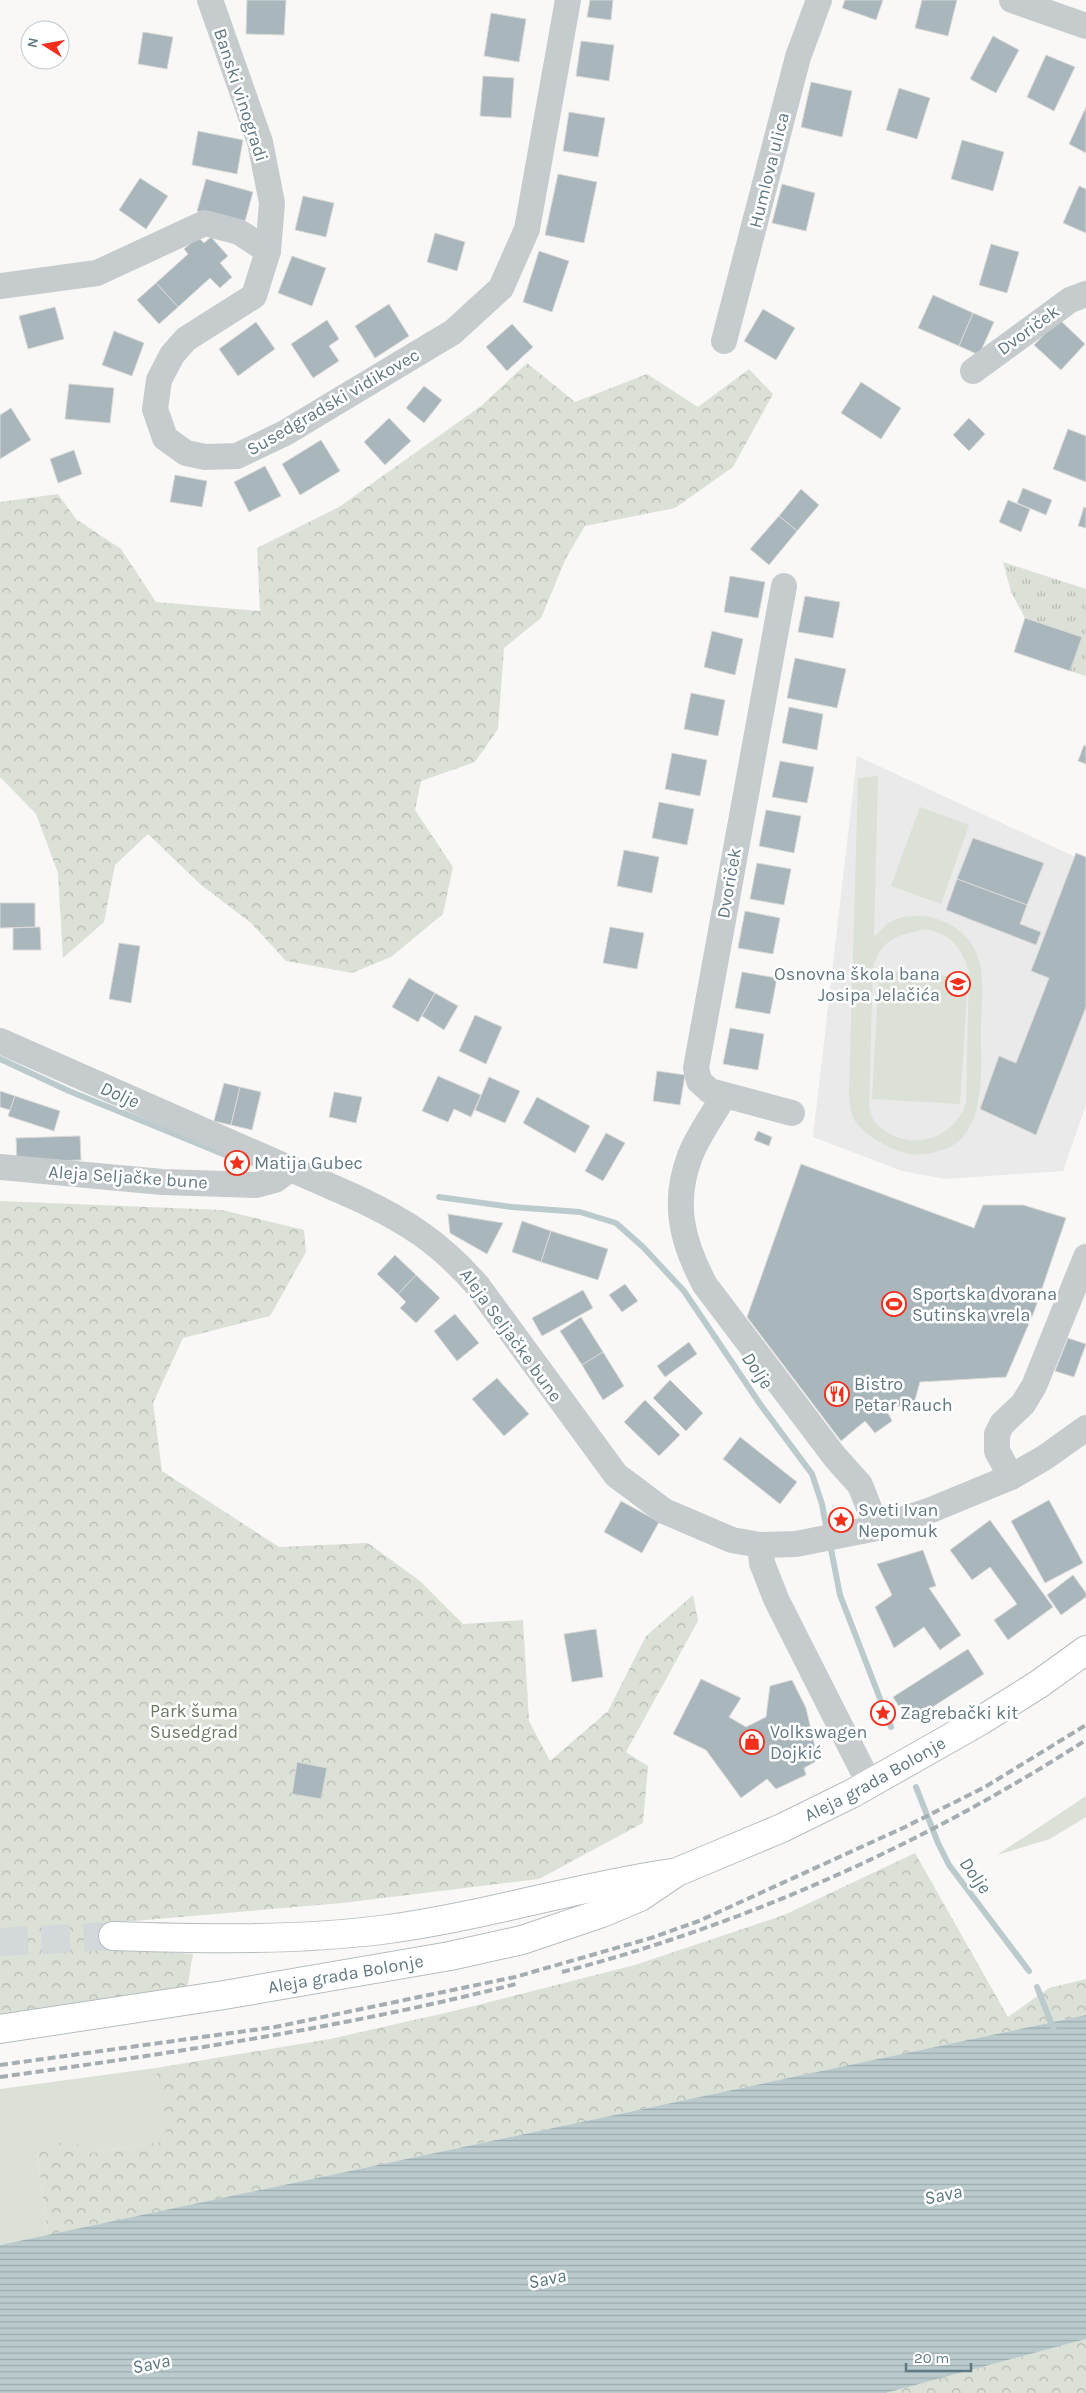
<svg xmlns="http://www.w3.org/2000/svg" width="1086" height="2393" viewBox="0 0 1086 2393" font-family="Karla,sans-serif">
<defs>
<pattern id="forest-crowns" width="20" height="18" patternUnits="userSpaceOnUse" patternTransform="scale(1.25)"><rect width="20" height="18" fill="#dbe1d6"/><path d="M2 6a3 3 0 1 1 6 0M12 15a3 3 0 1 1 6 0" fill="none" stroke="#b5bbb3"/></pattern>
<pattern id="park-tufts" width="24" height="20" patternUnits="userSpaceOnUse" patternTransform="scale(1.25)"><rect width="24" height="20" fill="#dbe1d6"/><path d="M3 7l-1-3M5 7V3M7 7l1-3M15 17l-1-3M17 17v-4M19 17l1-3" fill="none" stroke="#b5bbb3"/></pattern>
<pattern id="water-rules" width="6" height="5" patternUnits="userSpaceOnUse" patternTransform="scale(1.25)"><rect width="6" height="5" fill="#bbcbcd"/><path d="M0 2.5h6" fill="none" stroke="#9baaac"/></pattern>
</defs>
<rect width="100%" height="100%" fill="#f9f8f6"/>
<!-- built -->
<polygon fill="#e9eae9" points="857,756 1086,862 1086,1105 1063,1171 945,1179 902,1171 813,1137"/>
<!-- grass -->
<g fill="#dbe1d6" fill-rule="evenodd">
<path d="M878,776L874,937C881,930 886,923 897,919C925,909 962,923 975,950C986,972 981,1001 981,1025C980,1066 990,1138 939,1151C924,1155 912,1156 898,1151C884,1145 859,1132 853,1117C850,1111 850,1102 849,1095L858,778ZM925,929C952,935 960,946 969,971L966,1103C954,1142 903,1154 875,1122C872,1118 871,1112 869,1108L873,968C882,938 896,936 925,929Z"/>
<polygon points="920,807 969,825 941,904 891,886"/>
<polygon points="879,970 968,978 960,1104 872,1099"/>
<polygon points="1086,1796 1086,1817 1050,1839 997,1855"/>
<polygon points="156,2068 168,2141 85,2154 37,2151 48,2235 0,2245 0,2089"/>
</g>
<!-- forest -->
<g fill="url(#forest-crowns)">
<polygon points="527,363 575,402 647,374 698,407 749,369 773,394 733,467 675,508 585,526 566,558 541,618 504,648 498,729 475,762 421,781 415,810 453,867 443,914 391,957 352,973 286,961 251,923 200,884 148,834 115,865 104,922 63,958 58,873 36,814 0,777 0,502 58,494 76,519 121,549 156,602 260,611 257,548 339,507 481,406"/>
<polygon points="0,1201 222,1210 304,1230 306,1252 270,1316 183,1338 153,1403 162,1471 279,1547 368,1543 420,1581 463,1624 523,1620 529,1721 550,1761 608,1711 646,1636 693,1595 698,1621 626,1752 648,1766 643,1823 539,1879 342,1903 111,1923 101,1947 193,1954 187,1989 0,2017"/>
<polygon points="915,1853 1008,2017 1049,1988 1086,1979 1086,2015 48,2235 37,2151 73,2138 85,2154 167,2141 156,2068 330,2039 458,2010 635,1965 784,1915"/>
<polygon points="1086,2339 1086,2393 886,2393"/>
</g>
<!-- park -->
<polygon fill="url(#park-tufts)" points="1003,562 1086,589 1086,676 1070,671 1081,637 1025,618 1011,592"/>
<!-- water -->
<polygon fill="url(#water-rules)" points="1086,2015 1086,2339 886,2393 0,2393 0,2245"/>
<g fill="none" stroke-linecap="round" stroke-linejoin="round">
<!-- stream -->
<g stroke="#bbcbcd" stroke-width="6">
<polyline points="0,1059 69,1091 228,1156"/>
<polyline points="439,1197 512,1207 580,1212 616,1223 643,1247 684,1291 760,1404 812,1474 822,1504 827,1531"/>
<polyline points="830,1544 840,1595 891,1727"/>
<polyline points="916,1787 938,1843 949,1865 1029,1971"/>
<polyline points="1037,1987 1054,2030"/>
</g>
</g>
<!-- building -->
<g fill="#a9b6bb" stroke="#dadad8">
<polygon points="247,0 286,0 284,35 246,34"/>
<polygon points="590,0 613,0 611,20 587,17"/>
<polygon points="845,0 883,0 876,20 842,8"/>
<polygon points="922,0 957,0 948,36 915,28"/>
<polygon points="491,13 526,19 519,62 484,56"/>
<polygon points="143,32 173,37 167,69 138,64"/>
<polygon points="993,36 1019,50 996,93 970,79"/>
<polygon points="581,41 614,45 609,81 576,76"/>
<polygon points="1046,55 1075,67 1054,111 1027,97"/>
<polygon points="483,76 514,78 511,118 480,116"/>
<polygon points="811,82 852,91 842,137 801,127"/>
<polygon points="899,88 930,98 917,139 886,130"/>
<polygon points="1086,107 1086,153 1069,144"/>
<polygon points="569,112 605,118 598,157 563,151"/>
<polygon points="198,131 243,140 237,174 192,165"/>
<polygon points="962,140 1004,152 993,191 951,179"/>
<polygon points="558,174 597,182 584,243 545,235"/>
<polygon points="140,178 168,196 146,229 119,210"/>
<polygon points="206,179 253,192 244,225 197,211"/>
<polygon points="782,184 815,193 806,231 772,223"/>
<polygon points="1079,186 1086,189 1086,233 1063,223"/>
<polygon points="303,196 334,203 326,237 295,230"/>
<polygon points="435,233 465,242 457,271 427,262"/>
<polygon points="198,237 204,243 211,237 228,256 220,263 232,277 220,288 210,278 178,307 156,283 188,254 184,249"/>
<polygon points="991,244 1019,252 1007,293 979,285"/>
<polygon points="539,251 569,261 552,312 523,302"/>
<polygon points="292,256 326,268 312,306 278,293"/>
<polygon points="156,283 178,307 159,324 137,300"/>
<polygon points="933,295 973,313 959,346 918,328"/>
<polygon points="389,304 409,336 375,358 355,326"/>
<polygon points="55,307 64,339 28,349 19,316"/>
<polygon points="763,309 795,328 776,360 744,341"/>
<polygon points="973,313 994,322 979,355 959,346"/>
<polygon points="1059,319 1085,344 1061,370 1034,345"/>
<polygon points="327,320 339,339 329,346 339,361 313,378 291,344"/>
<polygon points="256,322 275,349 238,376 219,349"/>
<polygon points="512,324 533,347 507,371 486,347"/>
<polygon points="114,331 144,343 132,376 102,365"/>
<polygon points="861,382 901,408 881,439 841,413"/>
<polygon points="69,384 114,388 110,423 65,419"/>
<polygon points="424,386 442,400 424,423 406,408"/>
<polygon points="11,408 31,440 0,459 0,415"/>
<polygon points="389,418 411,441 385,465 364,442"/>
<polygon points="969,418 985,434 969,451 953,435"/>
<polygon points="1068,429 1086,436 1086,482 1053,469"/>
<polygon points="321,440 340,471 300,495 282,464"/>
<polygon points="74,450 82,474 58,483 50,459"/>
<polygon points="265,466 281,496 249,512 234,482"/>
<polygon points="175,475 207,481 202,507 170,502"/>
<polygon points="1023,488 1052,500 1046,515 1017,503"/>
<polygon points="801,489 819,505 797,531 779,516"/>
<polygon points="1008,500 1030,509 1021,532 999,522"/>
<polygon points="1084,507 1086,508 1086,528 1078,526"/>
<polygon points="779,516 797,531 769,565 750,549"/>
<polygon points="730,576 765,582 758,618 724,612"/>
<polygon points="805,596 840,602 833,638 798,632"/>
<polygon points="1025,618 1082,637 1070,671 1014,652"/>
<polygon points="712,631 743,639 735,675 704,667"/>
<polygon points="795,658 846,669 837,708 787,698"/>
<polygon points="691,693 725,700 718,736 684,729"/>
<polygon points="789,707 823,714 817,750 782,743"/>
<polygon points="1084,745 1086,746 1086,764 1078,761"/>
<polygon points="672,753 707,760 700,796 665,789"/>
<polygon points="780,761 814,767 807,803 772,797"/>
<polygon points="659,802 694,809 687,845 652,838"/>
<polygon points="766,810 801,816 794,853 759,846"/>
<polygon points="973,838 1044,863 1027,905 957,879"/>
<polygon points="624,850 659,857 652,893 617,886"/>
<polygon points="1076,853 1086,857 1086,1007 1036,1135 980,1109 999,1056 1016,1063 1049,978 1031,971"/>
<polygon points="757,863 791,869 784,905 750,899"/>
<polygon points="957,879 1027,905 1020,924 1041,932 1036,945 946,910"/>
<polygon points="0,903 35,903 35,927 0,928"/>
<polygon points="745,911 780,918 773,954 738,948"/>
<polygon points="40,927 41,950 13,950 13,928"/>
<polygon points="610,927 644,933 637,969 603,963"/>
<polygon points="119,943 140,946 131,1003 109,999"/>
<polygon points="742,972 777,978 770,1014 735,1008"/>
<polygon points="409,978 435,993 418,1022 392,1007"/>
<polygon points="435,993 458,1006 444,1030 422,1016"/>
<polygon points="475,1015 502,1027 486,1064 459,1051"/>
<polygon points="730,1028 764,1034 758,1070 723,1064"/>
<polygon points="657,1071 685,1075 680,1105 653,1101"/>
<polygon points="438,1076 481,1095 471,1117 454,1109 448,1122 422,1111"/>
<polygon points="489,1077 520,1091 505,1123 475,1110"/>
<polygon points="224,1083 240,1087 231,1125 214,1121"/>
<polygon points="240,1087 261,1092 252,1130 231,1125"/>
<polygon points="0,1091 15,1096 10,1110 0,1107"/>
<polygon points="334,1092 362,1097 356,1123 329,1117"/>
<polygon points="15,1096 60,1111 54,1131 8,1116"/>
<polygon points="537,1097 590,1126 575,1153 523,1123"/>
<polygon points="758,1131 772,1137 769,1146 754,1140"/>
<polygon points="606,1133 625,1143 603,1181 585,1171"/>
<polygon points="80,1136 81,1160 17,1162 16,1138"/>
<polygon points="801,1164 974,1228 983,1205 1023,1205 1066,1218 1034,1312 1006,1377 920,1382 913,1407 884,1405 892,1421 875,1433 865,1421 841,1441 747,1317"/>
<polygon points="448,1214 503,1223 487,1254 450,1233"/>
<polygon points="522,1221 551,1231 541,1262 512,1252"/>
<polygon points="551,1231 608,1249 598,1280 541,1262"/>
<polygon points="395,1255 416,1275 398,1294 377,1274"/>
<polygon points="416,1275 440,1298 416,1323 400,1308 406,1302 398,1294"/>
<polygon points="625,1284 638,1301 622,1312 609,1295"/>
<polygon points="583,1290 593,1308 542,1336 532,1318"/>
<polygon points="455,1314 479,1343 457,1361 434,1331"/>
<polygon points="581,1317 603,1352 582,1365 560,1331"/>
<polygon points="1068,1338 1086,1344 1074,1377 1055,1371"/>
<polygon points="689,1342 697,1354 665,1377 657,1366"/>
<polygon points="603,1352 624,1386 603,1400 582,1365"/>
<polygon points="497,1378 529,1414 504,1436 472,1399"/>
<polygon points="670,1380 703,1413 686,1431 653,1398"/>
<polygon points="645,1400 680,1435 659,1456 624,1422"/>
<polygon points="740,1437 797,1482 780,1504 723,1459"/>
<polygon points="1049,1500 1083,1563 1045,1583 1011,1521"/>
<polygon points="621,1501 659,1522 642,1553 604,1532"/>
<polygon points="990,1520 1053,1607 1008,1640 994,1620 1017,1604 990,1567 972,1580 950,1550"/>
<polygon points="923,1550 936,1586 929,1588 961,1635 940,1650 924,1627 894,1648 875,1607 892,1595 877,1564"/>
<polygon points="1073,1575 1086,1593 1086,1597 1061,1615 1047,1595"/>
<polygon points="596,1629 603,1677 572,1682 564,1634"/>
<polygon points="968,1649 984,1674 909,1722 893,1697"/>
<polygon points="701,1679 741,1698 729,1717 746,1727 766,1717 770,1686 792,1680 806,1708 818,1760 804,1768 806,1775 776,1789 767,1779 741,1798 706,1750 673,1734"/>
<polygon points="297,1762 327,1768 321,1799 292,1794"/>
</g>
<g fill="none" stroke-linecap="round" stroke-linejoin="round">
<!-- major-tunnel -->
<polyline stroke="#d3d8da" stroke-width="28" stroke-dasharray="28 14" stroke-linecap="butt" points="0,1942 113,1936"/>
<defs>
<g id="major">
<path d="M113,1936C205,1939 297,1941 389,1929C484,1916 576,1887 671,1873"/>
<path id="s1" d="M0,2029L224,1995L450,1956L522,1940L602,1913L640,1897L677,1872L782,1828L853,1793L980,1721L1039,1684L1086,1650"/>
</g>
</defs>
<!-- major casing -->
<use href="#major" stroke="#b6bdc0" stroke-width="30"/>
<!-- minor -->
<g stroke="#c6cbce" stroke-width="26">
<polyline points="210,0 260,142 272,203 268,251 254,296 186,339 172,355 159,380 155,409 165,438 186,453 205,457 237,456 285,433 453,332 501,288 527,229 568,0"/>
<polyline points="1012,0 1086,26"/>
<polyline points="0,286 97,273 205,223 239,232 268,251"/>
<polyline points="724,341 798,57 819,0"/>
<polyline points="973,371 1070,300 1086,294"/>
<polyline points="784,586 696,1068 699,1081 710,1091 792,1113"/>
<path d="M0,1041L357,1198C408,1222 440,1243 477,1285L616,1475L664,1511L732,1540L760,1545L796,1544L877,1528L931,1510L1011,1477L1044,1458L1086,1428"/>
<path d="M724,1096C713,1115 698,1135 690,1156C672,1203 682,1242 705,1285L835,1457L860,1485L877,1528"/>
<polyline points="0,1167 162,1182 256,1185 275,1180 291,1168"/>
<polyline points="1011,1477 997,1451 997,1434 1002,1424 1023,1404 1034,1386 1086,1257"/>
<polyline points="760,1545 762,1563 776,1599 869,1783"/>
</g>
<!-- major -->
<use href="#major" stroke="#fff" stroke-width="28"/>
<!-- rail -->
<g stroke="#a4adb2" stroke-width="4" stroke-dasharray="8 4" stroke-linecap="butt">
<path d="M562,1972C747,1924 926,1843 1086,1740"/>
<polyline points="0,2065 275,2027 515,1977 651,1938 699,1921 905,1827 985,1787 1086,1725"/>
<path d="M0,2077C173,2053 347,2027 516,1984"/>
</g>
</g>
<!-- icons -->
<defs>
<symbol id="school-ring" viewBox="-11 -11 22 22"><circle r="9.5" fill="#fff" stroke="#f32f1b" stroke-width="1.5"/><path d="M0-5L7-2L0 1L-7-2ZM-4 1L0 2.5L4 1V4Q0 6-4 4Z" fill="#f32f1b"/></symbol>
<symbol id="sight-ring" viewBox="-11 -11 22 22"><circle r="9.5" fill="#fff" stroke="#f32f1b" stroke-width="1.5"/><path d="M0-6L1.8-2.2L6-1.7L2.9 1.2L3.7 5.4L0 3.3L-3.7 5.4L-2.9 1.2L-6-1.7L-1.8-2.2Z" fill="#f32f1b"/></symbol>
<symbol id="stadium-ring" viewBox="-11 -11 22 22"><circle r="9.5" fill="#fff" stroke="#f32f1b" stroke-width="1.5"/><path d="M0-5a6.5 5 0 1 0 0 10a6.5 5 0 1 0 0-10ZM-3.5-1.8h7v3.6h-7Z" fill="#f32f1b"/></symbol>
<symbol id="restaurant-ring" viewBox="-11 -11 22 22"><circle r="9.5" fill="#fff" stroke="#f32f1b" stroke-width="1.5"/><path d="M-5-6h1v4h1v-4h1v4h1v-4h1v5L-1.5 .5V6h-2V.5L-5-1ZM5-6V6H3V1.5H1.5Q1.5-4 5-6Z" fill="#f32f1b"/></symbol>
<symbol id="shop-ring" viewBox="-11 -11 22 22"><circle r="9.5" fill="#fff" stroke="#f32f1b" stroke-width="1.5"/><path d="M-5-2.5h2.3a2.7 3.5 0 0 1 5.4 0H5L5.5 6h-11ZM-1.5-2.5h3a1.5 2.3 0 0 0-3 0Z" fill="#f32f1b"/></symbol>
</defs>
<g fill-rule="evenodd">
<use href="#school-ring" x="944" y="970" width="28" height="28"/>
<use href="#sight-ring" x="223" y="1149" width="28" height="28"/>
<use href="#stadium-ring" x="880" y="1290" width="28" height="28"/>
<use href="#restaurant-ring" x="823" y="1380" width="28" height="28"/>
<use href="#sight-ring" x="827" y="1506" width="28" height="28"/>
<use href="#sight-ring" x="869" y="1699" width="28" height="28"/>
<use href="#shop-ring" x="738" y="1728" width="28" height="28"/>
</g>
<g text-anchor="middle" stroke-width="5" stroke-linejoin="round" paint-order="stroke">
<!-- street labels -->
<g font-size="18" fill="#617984" stroke="#fff">
<text transform="translate(241 95) rotate(72)" y="6">Banski vinogradi</text>
<text transform="translate(769 170) rotate(-76)" y="6">Humlova ulica</text>
<text transform="translate(1028 330) rotate(-36)" y="6">Dvoriček</text>
<text transform="translate(333 402) rotate(-30)" y="6">Susedgradski vidikovec</text>
<text transform="translate(729 883) rotate(-80)" y="6">Dvoriček</text>
<text transform="translate(128 1177) rotate(4)" y="6">Aleja Seljačke bune</text>
<text transform="translate(511 1335) rotate(54)" y="6">Aleja Seljačke bune</text>
<text dy="6" stroke="none"><textPath href="#s1" startOffset="919">Aleja grada Bolonje</textPath></text>
<text dy="6" stroke="none"><textPath href="#s1" startOffset="350">Aleja grada Bolonje</textPath></text>
</g>
<!-- poi labels -->
<g font-size="18" fill="#617984" stroke="#fff" text-anchor="start">
<text x="940" y="980" text-anchor="end">Osnovna škola bana<tspan x="940" dy="21">Josipa Jelačića</tspan></text>
<text x="254" y="1169">Matija Gubec</text>
<text x="912" y="1300">Sportska dvorana<tspan x="912" dy="21">Sutinska vrela</tspan></text>
<text x="854" y="1390">Bistro<tspan x="854" dy="21">Petar Rauch</tspan></text>
<text x="858" y="1516">Sveti Ivan<tspan x="858" dy="21">Nepomuk</tspan></text>
<text x="900" y="1719">Zagrebački kit</text>
<text x="770" y="1738">Volkswagen<tspan x="770" dy="21">Dojkić</tspan></text>
</g>
<!-- park labels -->
<g font-size="18" fill="#697a60" stroke="#fff">
<text x="194" y="1717">Park šuma<tspan x="194" dy="21">Susedgrad</tspan></text>
</g>
<!-- water labels -->
<g font-size="19" font-style="italic" fill="#5c797e" stroke="#fff">
<text transform="translate(120 1094) rotate(23)" y="7">Dolje</text>
<text transform="translate(758 1370) rotate(55)" y="7">Dolje</text>
<text transform="translate(976 1875) rotate(54)" y="7">Dolje</text>
<text transform="translate(943 2194) rotate(-12)" y="7">Sava</text>
<text transform="translate(547 2278) rotate(-12)" y="7">Sava</text>
<text transform="translate(151 2363) rotate(-12)" y="7">Sava</text>
</g>
</g>
<!-- north arrow -->
<g transform="translate(45 45) rotate(281)"><circle r="24" fill="#ffffff" stroke="#c0c9ce"/>
<path d="M0-4L9 19L0 12L-9 19Z" fill="#f32f1b"/>
<text y="-8" font-size="14" font-weight="bold" text-anchor="middle" fill="#617984">N</text>
</g>
<!-- scale -->
<path d="M906 2363v8h65v-8" fill="none" stroke="#617984" stroke-width="2.5"/>
<text x="914" y="2363" font-size="15" fill="#617984" stroke="#ffffff" stroke-width="4" paint-order="stroke">20 m</text>
</svg>
